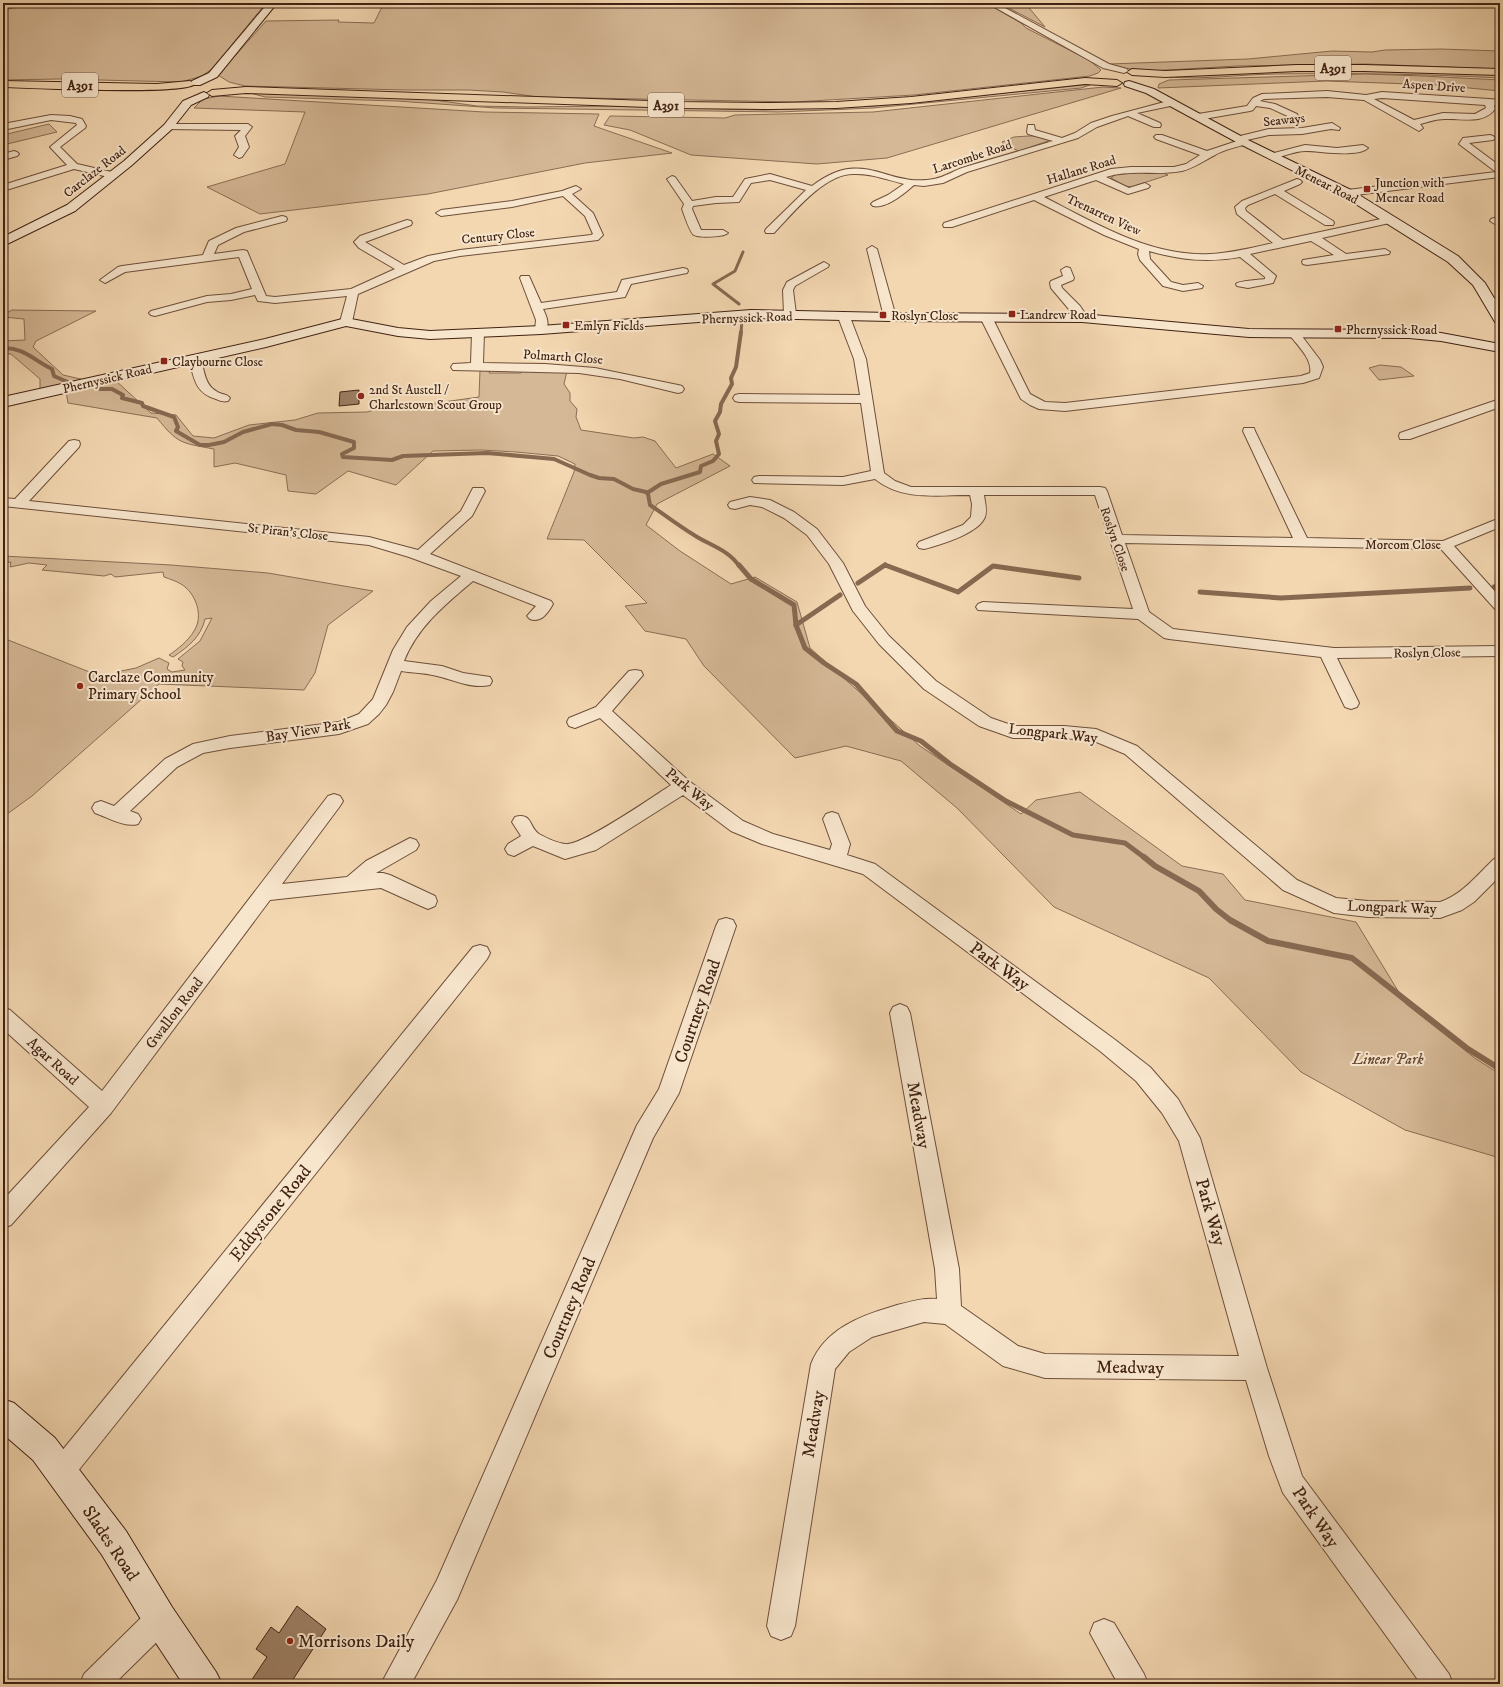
<svg xmlns="http://www.w3.org/2000/svg" width="1503" height="1687" viewBox="0 0 1503 1687" font-family="'IM FELL DW Pica',serif">
<rect width="100%" height="100%" fill="#f3d7b1"/>
<filter id="stains"><feTurbulence type="fractalNoise" baseFrequency=".005" numOctaves="4"/><feColorMatrix values="0 0 0 0 .2 0 0 0 0 .09 0 0 0 0 .02 0 0 0 .5 -.17"/></filter>
<radialGradient id="worn" r=".72"><stop offset=".6" stop-color="#630" stop-opacity="0"/><stop offset="1" stop-color="#630" stop-opacity=".3"/></radialGradient>
<!-- green -->
<g fill="#d5b896" stroke="#8a6d54">
<polygon points="38,3 137,3 157,5 193,3 266,3 212,69 202,76 181,82 58,79 3,80 3,10"/>
<polygon points="390,3 986,3 1021,23 1026,28 1089,60 1101,70 1098,73 1090,76 914,95 794,102 538,97 503,92 469,90 406,90 245,86 229,82 218,75 266,21 339,20 338,22 374,23 382,7"/>
<polygon points="1000,3 1025,3 1045,27 1005,6"/>
<polygon points="1441,49 1500,51 1500,69 1366,64 1237,66 1150,71 1113,67 1109,64 1248,59 1332,51 1372,52 1385,50"/>
<path d="M1349,70L1500,75V78C1426,74 1353,73 1279,74C1242,74 1206,80 1169,77L1234,73Z"/>
<polygon points="1365,74 1423,76 1500,80 1500,91 1438,85 1326,81 1158,88 1159,84 1169,80"/>
<polygon points="1093,84 1081,88 873,108 779,112 496,108 397,101 265,97 250,93 427,99 477,106 526,107 616,106 764,110 875,106"/>
<polygon points="1103,87 1121,88 887,158 817,164 691,155 630,130 604,125 610,116 725,118 735,115 873,112"/>
<polygon points="219,96 484,112 599,114 594,126 672,153 585,163 428,194 260,214 207,187 285,164 305,112 194,108 203,99"/>
<polygon points="49,124 57,132 3,145 3,135"/>
<polygon points="1029,136 1041,136 1051,140 1019,151 1005,145 1002,142 1014,137"/>
<polygon points="1141,172 1163,173 1168,175 1131,187 1125,186 1111,178 1116,174"/>
<polygon points="12,310 96,311 36,341 33,347 63,375 85,380 40,389 40,379 11,354 3,354 3,341 25,340 24,319 3,317 3,315"/>
<polygon points="1380,365 1401,367 1414,376 1379,380 1369,368"/>
<path d="M523,369L567,371L564,384L570,393V401L577,409L576,417L581,430L634,438L643,437L655,441L676,468L713,454L730,466L657,504L646,525L680,551L731,584L755,577L797,602L810,648L920,746L1021,814L1036,800L1080,792L1182,866L1223,874L1245,900L1356,922L1406,1004L1476,1059L1500,1074V1158L1405,1130L1301,1072L1209,978L1054,907L957,808L901,761L846,746L795,758L704,666L686,639L645,631L625,606L647,603L584,540L547,539L574,472L575,464L558,456L516,452L481,450L433,451L396,485L348,471L316,494L288,491L286,475L235,463L214,467V449C181,443 178,444 157,418L68,403L66,391L115,380L151,413L176,415L193,436L214,438L249,425L295,420L318,413L367,412L388,406L429,404L479,397L480,370H490L489,373H521Z"/>
<path d="M3,556L171,565L268,573L373,591L328,625L315,673L304,690L159,684L32,796L3,817V638L120,684L124,682L114,678L116,672L136,668L159,658L169,663L167,669L172,672L185,670L182,666L183,662L178,659L200,641L212,618L205,619C201,637 188,647 173,657L169,655C178,649 188,641 194,631C204,616 196,593 181,584C176,581 170,579 164,577L163,572L115,577L111,574L104,576L42,570L47,565L29,563L10,567L11,562L3,563Z"/>
</g>
<g fill="none" stroke-linecap="round" stroke-linejoin="round">
<!-- stream-far3 -->
<g stroke="#876951" stroke-width="3">
<polyline points="739,304 713,284 735,271 743,252"/>
<polyline points="741,333 742,319"/>
</g>
<!-- stream-far2 -->
<g stroke="#876951" stroke-width="4">
<path d="M3,348C23,347 35,361 52,369L54,376L72,384"/>
<path d="M100,389H112L123,395L122,398L142,403L143,406L174,417L178,427L176,431L200,445H209L224,442L243,432L272,424L282,425L296,430L319,432L354,442V448L342,454L343,457L392,460L403,456L487,453L554,459L590,475L599,478L614,479L633,489L646,492L648,494L650,505C665,515 679,526 694,535C709,545 729,550 739,566"/>
<polyline points="647,493 661,484 700,472 701,466 713,461 719,454 716,441 719,434 715,421 720,412 721,404 732,384 731,378 736,367 741,332"/>
<polyline points="883,566 888,566"/>
</g>
<!-- stream-far1 -->
<g stroke="#876951" stroke-width="5">
<polyline points="739,565 751,579 794,605 796,625 805,648 824,663 856,684 897,731 921,741 950,764 1006,801 1073,835 1125,843 1145,858"/>
<polyline points="885,565 958,592 993,566 1079,578"/>
<polyline points="858,583 885,565"/>
<polyline points="1494,587 1500,586"/>
<polyline points="1200,592 1281,598 1470,588"/>
<polyline points="796,625 840,595"/>
</g>
<!-- stream -->
<polyline stroke="#876951" stroke-width="6" points="1144,857 1155,866 1199,891 1216,909 1230,920 1268,941 1352,958 1468,1049 1500,1069"/>
</g>
<!-- building -->
<g fill="#9d8065" stroke="#402213">
<polygon points="359,390 359,404 339,406 340,392"/>
<polygon points="297,1606 326,1629 290,1684 249,1684 267,1657 256,1649 271,1627 279,1633"/>
</g>
<g fill="none" stroke-linecap="round" stroke-linejoin="round">
<defs>
<g id="street">
<polygon points="987,3 996,3 1109,64 1127,69 1128,71 1124,73 1103,68"/>
<path d="M1327,91L1366,95L1382,92L1489,99L1500,100V106L1494,105L1495,109C1483,125 1462,118 1445,119C1436,119 1428,122 1420,124L1423,128L1419,131L1364,100L1327,97L1264,99L1260,101L1275,104L1297,114L1298,116L1297,118L1294,119L1270,108L1256,106L1253,110L1250,111L1198,120L1194,117L1198,114L1247,106L1253,98L1262,94ZM1382,98L1485,105L1486,108L1475,114L1443,113L1414,120L1374,99Z"/>
<path d="M1172,100L1175,101L1176,103L1175,105L1137,113L1160,123L1161,125L1160,127H1154L1128,116L1097,127L1078,138L967,172L943,183L924,186L914,185C904,194 886,209 873,206L871,204L873,202L888,195L904,184C888,180 871,173 853,174C824,174 793,213 774,233H766L765,231L766,229L806,190L770,180L751,183L739,202L716,203L693,206L692,209L701,230H723L728,233C725,237 699,238 694,235C690,233 684,214 682,209L684,204L667,179L672,176L675,177L692,201L716,197H733L745,179L770,174L812,186C864,146 885,188 934,179C945,177 955,170 965,167C994,158 1024,150 1053,141L1028,134L1027,132L1028,125H1034L1035,130L1062,138L1075,133L1091,123L1112,116Z"/>
<polygon points="51,115 70,116 82,119 86,126 85,128 60,147 77,164 116,173 118,175 116,177 113,178 74,169 3,191 3,185 67,165 50,147 77,125 76,123 51,120 3,130 3,124"/>
<path d="M1332,123L1340,128L1339,130L1331,129L1302,134L1269,135L1247,140L1249,142L1247,144C1237,147 1225,149 1215,155C1205,160 1194,168 1182,171C1157,176 1131,169 1106,177L1129,188L1145,183L1150,186L1148,188L1128,194L1096,180L1044,197C1095,223 1151,257 1210,254C1231,253 1252,248 1273,243L1237,214L1235,207L1242,201L1297,179L1300,180L1302,182L1300,184L1284,191L1333,221L1334,223L1333,225H1325L1275,194L1248,205L1245,208L1246,211L1283,240L1390,217L1394,218L1395,220L1394,222L1322,238L1346,254L1385,249L1390,252L1389,254L1307,265L1303,264L1302,262L1303,260L1334,255L1311,241L1250,254L1276,276L1273,283L1248,288L1237,286L1236,284C1238,281 1258,280 1265,279V277L1240,257C1208,263 1180,260 1149,251L1150,259L1171,282L1183,285L1198,283L1203,286L1202,288L1183,291L1163,286L1140,260L1138,254L1139,249L1104,235L1034,200L952,227H944L943,225L944,223L1111,169L1131,167H1174L1186,164L1200,155L1156,139L1154,137L1156,135H1162L1207,151L1237,141L1234,139L1236,137L1269,129L1302,128Z"/>
<polygon points="168,124 248,124 252,127 245,136 249,147 242,157 239,158 234,155 239,147 235,136 241,130 165,129 164,127 165,125"/>
<polygon points="1490,135 1493,136 1495,138 1493,140 1469,143 1500,166 1500,177 1347,196 1342,193 1347,190 1496,172 1459,144 1463,138"/>
<path d="M1305,145L1337,148L1363,145L1368,148C1358,158 1320,151 1306,151C1296,151 1283,156 1273,159L1268,156L1270,154Z"/>
<polygon points="14,151 17,152 19,154 17,156 3,160 3,154"/>
<polygon points="576,186 581,189 572,194 593,213 603,235 598,240 460,256 434,261 358,294 352,322 350,324 342,324 340,322 347,296 275,303 258,301 255,295 231,300 207,302 155,316 151,315 149,313 151,311 207,296 231,294 252,289 239,257 125,272 105,283 100,280 118,267 122,266 203,255 209,241 236,228 282,216 286,217 287,219 286,221 244,232 218,245 214,254 243,250 247,251 266,296 275,297 351,289 395,269 359,248 354,242 360,236 407,220 411,221 412,223 411,225 365,242 404,265 428,256 460,250 591,235 593,234 585,216 563,196 512,207 441,216 436,213 441,210 512,201 562,191"/>
<polygon points="1500,216 1500,223 1495,224 1490,221 1491,219"/>
<polygon points="872,246 877,249 896,317 894,319 886,319 884,317 867,249"/>
<polygon points="824,262 829,265 828,267 795,286 793,290 796,314 794,316 786,316 784,314 783,290 787,282"/>
<polygon points="1066,267 1070,268 1074,278 1073,280 1061,285 1062,288 1080,306 1088,318 1086,320 1078,320 1051,288 1050,283 1051,281 1063,276 1061,270"/>
<path d="M683,268L687,269L688,271L687,273L631,284L625,297L543,309C547,317 550,325 545,332H537L535,330L536,320L520,278L521,276H529L541,303L617,292L622,280Z"/>
<polygon points="1491,298 1500,299 1500,305 1487,303 1485,301 1487,299"/>
<path d="M844,314L848,315L850,317L866,359L884,473L895,481L911,487H1100L1105,488L1107,491L1122,535L1293,538L1243,431L1244,428H1254L1255,431L1307,538L1443,541L1500,518V527L1454,546L1500,597V611L1495,609L1441,549L1125,543L1149,612L1173,629L1334,648L1500,646V656L1337,658L1359,703L1357,707L1351,709L1345,707L1343,703L1321,657L1169,639L1164,638L1138,619L978,610L976,607L978,604L983,602L1133,609L1095,495H984C985,502 988,513 984,519C976,534 940,545 924,549L919,548L917,545L919,542L963,525L971,517L972,504L970,495C937,495 902,501 875,479L843,485L754,483L752,480L754,477L759,476L843,477L871,471L861,403L739,402L735,401L733,398L735,395L739,394L860,395L854,359L838,317L840,315Z"/>
<path d="M986,314L990,315L992,317L1030,394L1045,402L1065,403L1301,376L1310,373C1313,359 1296,344 1288,333L1290,331H1298L1320,360L1323,367L1319,378L1303,383L1065,411L1039,409L1030,405L1021,399L980,317L982,315Z"/>
<polygon points="478,330 482,331 484,333 483,363 545,364 595,368 678,385 682,386 684,389 682,392 678,393 620,379 579,373 453,370 451,367 453,364 471,363 472,333 474,331"/>
<path d="M195,355L199,356L201,359C204,370 205,385 216,391C221,395 226,393 230,398L228,401C224,402 220,401 216,399C195,393 194,378 189,359L191,356Z"/>
<polygon points="1500,399 1500,407 1410,439 1400,439 1399,436 1400,433"/>
<path d="M74,440L79,441L80,444L79,447L29,501L369,537L418,550L461,511L473,488H483L485,491L472,516L430,554L551,601L553,604C548,613 541,623 530,619L527,616L536,606L473,581C446,604 418,626 404,661L442,666L463,673L490,677L492,681L490,685C473,689 456,681 441,677C428,673 414,673 401,671L393,692L386,705L379,714L368,724L339,734L230,748L203,753L177,767L130,811L138,814L141,819L138,824C125,828 107,817 95,813L92,808L95,803L101,801L114,806L165,759L193,744L230,736L339,722L359,714L373,699L393,650L407,627L431,601L461,576L409,557L369,545L3,506V498L15,499L69,441Z"/>
<path d="M750,497L770,500L794,512L817,529L843,563L865,606L889,636L936,681L991,718L1014,726H1064L1096,729L1137,746L1297,880L1336,898L1368,901L1440,902C1462,895 1477,875 1494,859L1500,857V876L1474,902L1462,910L1440,918L1368,917L1334,913L1283,890L1125,754L1094,741L1064,738H1013L979,726L924,689L879,644L853,611L829,564L807,535L784,518L762,507L750,505L735,509L730,508L728,505L730,502Z"/>
<path d="M635,670L641,671L643,675L612,711L689,781L743,821L773,834L830,850L832,844L823,819L826,814L832,812L838,814L850,844L847,855L875,864L1114,1039L1150,1067L1178,1099L1200,1138L1267,1368L1302,1476L1449,1674L1453,1684H1421L1283,1493L1269,1456L1246,1380L1045,1378L1003,1366L945,1324L924,1322L872,1337L849,1352L835,1369L795,1626L791,1636L781,1640L771,1636L767,1626L811,1364C825,1329 860,1316 894,1306C909,1302 921,1298 937,1299L935,1269L890,1013L893,1007L900,1004L907,1007L910,1013L959,1269L961,1306L1018,1346L1045,1354L1239,1356L1179,1141L1162,1113L1136,1081L1100,1051L863,874L762,844L731,831L683,795L596,850L565,859L533,846L514,856L508,854L505,849L508,844L521,836L512,822L515,817C532,812 529,827 539,834C546,838 558,843 565,844C581,847 654,796 671,785L600,718L575,728L569,726L567,722L569,718L596,707L629,671Z"/>
<polygon points="334,794 340,796 343,801 340,806 282,884 347,877 366,861 410,838 416,840 419,845 416,850 376,873 383,873 390,875 435,896 437,901 435,906 428,909 421,906 381,888 270,900 111,1113 11,1225 3,1228 3,1200 89,1107 3,1029 3,1007 10,1010 102,1091 328,796"/>
<polygon points="726,918 733,920 736,926 679,1093 653,1138 457,1600 411,1684 381,1684 437,1580 637,1125 659,1089 716,926 719,920"/>
<polygon points="480,945 487,947 490,953 487,959 70,1481 61,1485 52,1481 48,1472 52,1463 473,947"/>
<polygon points="160,1605 170,1609 174,1619 170,1629 114,1684 80,1684 84,1674 150,1609"/>
<polygon points="1104,1619 1114,1623 1144,1674 1148,1684 1118,1684 1090,1633 1094,1623"/>
</g>
<g id="secondary">
<polygon points="268,3 277,3 217,77 200,85 192,85 191,83 192,81 209,73"/>
<polygon points="1129,81 1154,89 1248,140 1351,190 1458,256 1485,283 1500,308 1500,323 1495,322 1473,285 1448,262 1343,196 1240,144 1146,93 1125,86 1124,84 1125,82"/>
<polygon points="204,92 209,95 208,97 191,105 172,129 132,165 75,211 3,246 3,237 67,205 124,161 164,125 183,101"/>
<polygon points="751,310 890,313 1082,314 1249,329 1409,330 1441,333 1500,344 1500,352 1441,341 1409,338 1249,337 1082,322 890,321 751,318 541,334 430,339 398,336 346,326 266,347 3,407 3,397 265,339 346,318 398,328 430,331 541,326"/>
<polygon points="3,1399 14,1403 55,1438 126,1531 172,1607 216,1672 222,1684 183,1684 148,1631 102,1555 33,1460 3,1434"/>
</g>
<g id="highway">
<polygon points="1297,65 1364,65 1500,69 1500,75 1364,71 1297,71 1165,77 1132,75 1127,72 1132,69 1165,71"/>
<polygon points="1085,78 1117,80 1122,83 1117,86 1085,84 911,103 836,108 772,109 677,108 246,93 212,96 207,93 212,90 246,87 677,102 772,103 836,102 911,97"/>
<path d="M3,81L157,84L190,81L195,84C186,95 27,88 3,87Z"/>
</g>
</defs>
<!-- street casing -->
<use href="#street" stroke="#6d4f3a" stroke-width="2"/>
<!-- secondary casing -->
<use href="#secondary" stroke="#402213" stroke-width="2"/>
<!-- highway casing -->
<use href="#highway" stroke="#402213" stroke-width="2"/>
<!-- street -->
<use href="#street" fill="#f7e5cc" fill-rule="evenodd"/>
<!-- secondary -->
<use href="#secondary" fill="#f7e5cc" fill-rule="evenodd"/>
<!-- highway -->
<use href="#highway" fill="#f3d7b1" fill-rule="evenodd"/>
</g>
<!-- markers -->
<g fill="#8f2418" stroke="#f7e5cc" stroke-width="1.5">
<rect x="1363" y="185" width="8" height="8" rx="2"/>
<rect x="1008" y="310" width="8" height="8" rx="2"/>
<rect x="879" y="311" width="8" height="8" rx="2"/>
<rect x="562" y="321" width="8" height="8" rx="2"/>
<rect x="1334" y="325" width="8" height="8" rx="2"/>
<rect x="160" y="357" width="8" height="8" rx="2"/>
<circle cx="361" cy="396" r="4"/>
<circle cx="80" cy="686" r="4"/>
<circle cx="290" cy="1641" r="4"/>
</g>
<g text-anchor="middle" stroke-width="4" stroke-linejoin="round" paint-order="stroke">
<!-- far-street labels -->
<g font-size="13" fill="#402213" stroke="#f7e5cc">
<text transform="translate(1434 85) rotate(4)" y="5">Aspen Drive</text>
<text transform="translate(1284 119) rotate(-6)" y="5">Seaways</text>
<text transform="translate(972 156) rotate(-18)" y="5">Larcombe Road</text>
<text transform="translate(1081 169) rotate(-17)" y="5">Hallane Road</text>
<text transform="translate(94 171) rotate(-38)" y="5">Carclaze Road</text>
<text transform="translate(1327 184) rotate(27)" y="5">Menear Road</text>
<text transform="translate(1104 214) rotate(25)" y="5">Trenarren View</text>
<text transform="translate(498 235) rotate(-6)" y="5">Century Close</text>
<text transform="translate(747 317) rotate(-2)" y="5">Phernyssick Road</text>
<text transform="translate(563 356) rotate(4)" y="5">Polmarth Close</text>
<text transform="translate(107 378) rotate(-13)" y="5">Phernyssick Road</text>
<text transform="translate(288 531) rotate(6)" y="5">St Piran's Close</text>
<text transform="translate(1116 539) rotate(71)" y="5">Roslyn Close</text>
<text x="1403" y="549">Morcom Close</text>
<text transform="translate(1427 652) rotate(-1)" y="5">Roslyn Close</text>
</g>
<!-- far-poi labels -->
<g font-size="13" fill="#402213" stroke="#f7e5cc" text-anchor="start">
<text x="1375" y="187">Junction with<tspan x="1375" dy="15">Menear Road</tspan></text>
<text x="1020" y="319">Landrew Road</text>
<text x="891" y="320">Roslyn Close</text>
<text x="574" y="330">Emlyn Fields</text>
<text x="1346" y="334">Phernyssick Road</text>
<text x="172" y="366">Claybourne Close</text>
<text x="369" y="394">2nd St Austell /<tspan x="369" dy="15">Charlestown Scout Group</tspan></text>
</g>
<!-- shield labels -->
<g fill="#f7e5cc" stroke="#775c4a" stroke-width="1">
<rect x="1315" y="56" width="36" height="24" rx="3"/>
<rect x="62" y="73" width="36" height="24" rx="3"/>
<rect x="648" y="93" width="36" height="24" rx="3"/>
</g>
<g font-size="14" font-weight="bold" fill="#402213">
<text x="1333" y="73">A391</text>
<text x="80" y="90">A391</text>
<text x="666" y="110">A391</text>
</g>
<!-- poi labels -->
<g font-size="15" fill="#402213" stroke="#f7e5cc" text-anchor="start">
<text x="88" y="682">Carclaze Community<tspan x="88" dy="17">Primary School</tspan></text>
</g>
<!-- street labels -->
<g font-size="15" fill="#402213" stroke="#f7e5cc">
<text transform="translate(308 730) rotate(-9)" y="5">Bay View Park</text>
<text transform="translate(1053 733) rotate(6)" y="5">Longpark Way</text>
<text transform="translate(690 789) rotate(39)" y="5">Park Way</text>
<text transform="translate(1392 907) rotate(2)" y="5">Longpark Way</text>
<text transform="translate(174 1013) rotate(-53)" y="5">Gwallon Road</text>
<text transform="translate(53 1061) rotate(42)" y="5">Agar Road</text>
</g>
<!-- park labels -->
<g font-size="15" font-style="italic" fill="#654834" stroke="#f7e5cc">
<text x="1388" y="1064">Linear Park</text>
</g>
<!-- near-street labels -->
<g font-size="18" fill="#402213" stroke="#f7e5cc">
<text transform="translate(1000 966) rotate(36)" y="6">Park Way</text>
<text transform="translate(697 1011) rotate(-71)" y="6">Courtney Road</text>
<text transform="translate(919 1115) rotate(80)" y="6">Meadway</text>
<text transform="translate(1211 1212) rotate(74)" y="6">Park Way</text>
<text transform="translate(270 1213) rotate(-51)" y="6">Eddystone Road</text>
<text transform="translate(569 1308) rotate(-67)" y="6">Courtney Road</text>
<text transform="translate(1130 1367) rotate(1)" y="6">Meadway</text>
<text transform="translate(813 1424) rotate(-81)" y="6">Meadway</text>
<text transform="translate(1316 1517) rotate(56)" y="6">Park Way</text>
<text transform="translate(111 1543) rotate(56)" y="6">Slades Road</text>
</g>
<!-- near-poi labels -->
<g font-size="18" fill="#402213" stroke="#f7e5cc" text-anchor="start">
<text x="298" y="1647">Morrisons Daily</text>
</g>
</g>
<!-- margin -->
<rect width="1503" height="1687" fill="none" stroke="#f3d7b1" stroke-width="16"/>
<rect x="4" y="4" width="1495" height="1679" fill="none" stroke="#402213" stroke-width="2"/>
<rect x="8" y="8" width="1487" height="1671" fill="none" stroke="#402213"/>
<rect width="100%" height="100%" filter="url(#stains)"/>
<rect width="100%" height="100%" fill="url(#worn)"/>
</svg>
